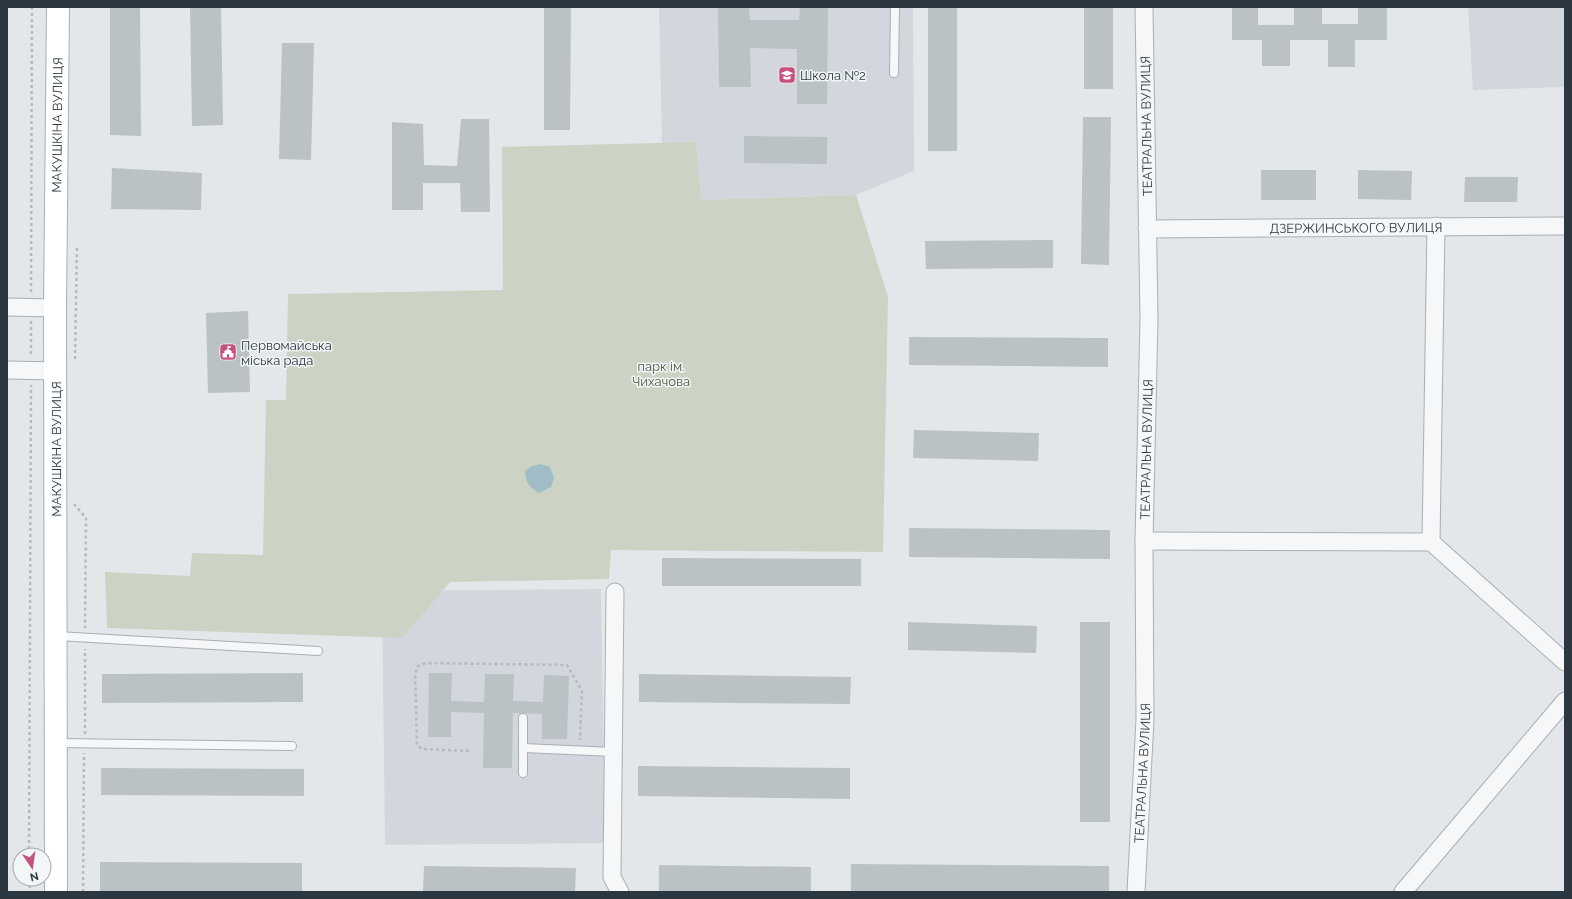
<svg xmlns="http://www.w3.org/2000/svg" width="1572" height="899" viewBox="0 0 1572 899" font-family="Raleway,sans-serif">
<rect width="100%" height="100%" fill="#e3e7ea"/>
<!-- built -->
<g fill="#d1d7dc">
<polygon points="659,7 913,7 914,171 856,195 701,200 696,142 662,144"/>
<polygon points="1468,7 1564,7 1565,87 1473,90"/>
<polygon points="601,589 605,843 385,845 382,591"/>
</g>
<!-- green -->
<polygon fill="#ccd3c4" points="696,142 701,200 856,195 888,297 883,552 611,550 609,579 450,582 402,638 107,628 105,572 190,576 192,553 263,555 266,400 286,400 288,294 503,290 502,147"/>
<!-- water -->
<path fill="#a0bdc7" d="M541,464L550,467L554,478L551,487L539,493C529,487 526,483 525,471L532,466Z"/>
<!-- building -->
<g fill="#bac2c6">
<polygon points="110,7 140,7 141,136 110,135"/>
<polygon points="190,7 221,7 223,125 192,126"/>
<polygon points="544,7 571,7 570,130 544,130"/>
<polygon points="718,7 749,7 750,20 799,20 800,7 828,7 827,104 797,104 797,49 750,48 751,87 719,87"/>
<rect x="928" y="7" width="29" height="144"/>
<rect x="1084" y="7" width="29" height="82"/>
<polygon points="1232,7 1258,7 1258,25 1294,25 1294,7 1322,7 1322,24 1358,24 1358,7 1387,7 1387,40 1355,40 1355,67 1328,67 1328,40 1290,40 1290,66 1262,66 1262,40 1232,40"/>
<polygon points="282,43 314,43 311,160 279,159"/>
<polygon points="1083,117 1111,117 1109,265 1081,264"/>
<polygon points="461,119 489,119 490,212 461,212 460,183 423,183 423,210 392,210 392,122 423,124 424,165 457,166"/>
<polygon points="744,136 827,137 827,164 744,163"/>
<polygon points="112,168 202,173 201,210 111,209"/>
<rect x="1261" y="170" width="55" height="30"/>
<polygon points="1358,170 1412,171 1411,200 1358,199"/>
<polygon points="1465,177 1518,177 1517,202 1464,202"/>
<polygon points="1053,240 1053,268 926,269 925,241"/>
<polygon points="248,311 250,392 208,393 206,313"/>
<polygon points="909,337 1108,338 1108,367 909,365"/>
<polygon points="914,430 1039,433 1038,461 913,458"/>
<polygon points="909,528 1110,530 1110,559 909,557"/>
<polygon points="662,558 861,559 861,586 662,586"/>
<polygon points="908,622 1037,626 1036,653 908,650"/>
<rect x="1080" y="622" width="30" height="200"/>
<polygon points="303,673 303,702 102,703 102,674"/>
<polygon points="429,673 452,673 451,701 484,702 485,674 514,674 513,701 543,702 544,675 569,676 567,739 542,739 542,714 513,713 512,768 483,768 484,713 451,712 451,737 428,737"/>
<polygon points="639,674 851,677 850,704 639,702"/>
<polygon points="638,766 850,768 850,799 638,796"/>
<polygon points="101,768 304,769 304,796 101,795"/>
<polygon points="100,862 302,863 302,891 100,891"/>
<polygon points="851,864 1109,866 1109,892 851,892"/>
<polygon points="659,865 811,867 811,892 659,892"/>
<polygon points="424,866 576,868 575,892 423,892"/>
</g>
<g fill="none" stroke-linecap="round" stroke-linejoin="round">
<defs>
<g id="lane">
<polyline points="894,73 895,7"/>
<polyline points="57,636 318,651"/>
<polyline points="57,743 292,746"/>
<polyline points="523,748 614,752"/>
<polyline points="523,773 523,718"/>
</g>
<g id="street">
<polyline points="1436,226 1431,542 1565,662"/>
<path id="s1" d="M1147,229L1565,226"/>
<polyline points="7,307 55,308"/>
<polyline points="7,370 56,371"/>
<polyline points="1144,541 1431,542"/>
<polyline points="615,592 612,877 620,892"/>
<path id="s2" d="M1136,892L1145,720L1144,541L1149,319L1144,7"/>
<polyline points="1403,892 1565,701"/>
</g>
<g id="secondary">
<path id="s3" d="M56,892L55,308L58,7"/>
</g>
</defs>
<!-- lane casing -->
<use href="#lane" stroke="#a8afb4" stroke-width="10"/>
<!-- street casing -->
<use href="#street" stroke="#a8afb4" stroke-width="19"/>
<!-- secondary casing -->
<use href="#secondary" stroke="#a8afb4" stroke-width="24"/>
<!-- path -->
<g stroke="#b5babd" stroke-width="2.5" stroke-dasharray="3 3" stroke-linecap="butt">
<polyline points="31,292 32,7"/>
<polyline points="31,321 31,356"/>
<polyline points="75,359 77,245"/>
<polyline points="74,504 86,518 85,628"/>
<polyline points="85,734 85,649"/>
<polyline points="469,751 422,749 417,745 415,674 418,666 426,663 567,665 582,691 580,740"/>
<polyline points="29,855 31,385"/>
<polyline points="30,879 30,892"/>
<polyline points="83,892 84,753"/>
</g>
<!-- lane -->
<use href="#lane" stroke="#f5f7f8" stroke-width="8"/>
<!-- street -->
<use href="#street" stroke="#f5f7f8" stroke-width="17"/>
<!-- secondary -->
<use href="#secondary" stroke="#fff" stroke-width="22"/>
</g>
<!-- icons -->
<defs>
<symbol id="school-square" viewBox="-11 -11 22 22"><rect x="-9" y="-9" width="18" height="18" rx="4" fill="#c6507e" stroke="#f2f6f7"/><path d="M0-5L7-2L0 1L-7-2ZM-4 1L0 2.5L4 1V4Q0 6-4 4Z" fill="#fff"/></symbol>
<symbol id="civic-square" viewBox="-11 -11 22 22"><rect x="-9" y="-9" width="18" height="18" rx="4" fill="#c6507e" stroke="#f2f6f7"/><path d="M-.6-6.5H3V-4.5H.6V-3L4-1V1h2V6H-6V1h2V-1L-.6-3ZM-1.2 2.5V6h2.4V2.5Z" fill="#fff"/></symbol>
</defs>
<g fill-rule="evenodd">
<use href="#school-square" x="777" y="65" width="20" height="20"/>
<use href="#civic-square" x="218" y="342" width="20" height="20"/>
</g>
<g text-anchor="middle" stroke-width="3" stroke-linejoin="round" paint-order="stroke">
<!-- poi labels -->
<g font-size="13" fill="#2c3841" stroke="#f2f6f7" text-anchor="start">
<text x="800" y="80">Школа №2</text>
<text x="241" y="350">Первомайська<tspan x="241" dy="15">міська рада</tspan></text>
</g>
<!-- street labels -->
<g font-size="13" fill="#2c3841" stroke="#f2f6f7">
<text dy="5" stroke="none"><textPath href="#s3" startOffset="767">МАКУШКІНА ВУЛИЦЯ</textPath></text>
<text transform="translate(1146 126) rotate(-91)" y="5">ТЕАТРАЛЬНА ВУЛИЦЯ</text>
<text dy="5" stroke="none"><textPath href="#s1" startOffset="209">ДЗЕРЖИНСЬКОГО ВУЛИЦЯ</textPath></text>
<text transform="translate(56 449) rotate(-90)" y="5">МАКУШКІНА ВУЛИЦЯ</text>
<text dy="5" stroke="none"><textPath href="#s2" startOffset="443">ТЕАТРАЛЬНА ВУЛИЦЯ</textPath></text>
<text dy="5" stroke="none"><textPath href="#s2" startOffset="119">ТЕАТРАЛЬНА ВУЛИЦЯ</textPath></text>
</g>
<!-- park labels -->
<g font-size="13" fill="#485c3a" stroke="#f2f6f7">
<text x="661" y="371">парк ім.<tspan x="661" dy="15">Чихачова</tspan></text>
</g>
</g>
<!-- border -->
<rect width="1572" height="899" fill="none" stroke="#2c3841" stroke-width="16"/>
<!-- north arrow -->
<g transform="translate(32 867) rotate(167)"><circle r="19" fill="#f2f6f7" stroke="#a3aaae"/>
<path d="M0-3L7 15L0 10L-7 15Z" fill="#c6507e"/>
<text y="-6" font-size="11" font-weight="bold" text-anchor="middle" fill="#2c3841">N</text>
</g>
</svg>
